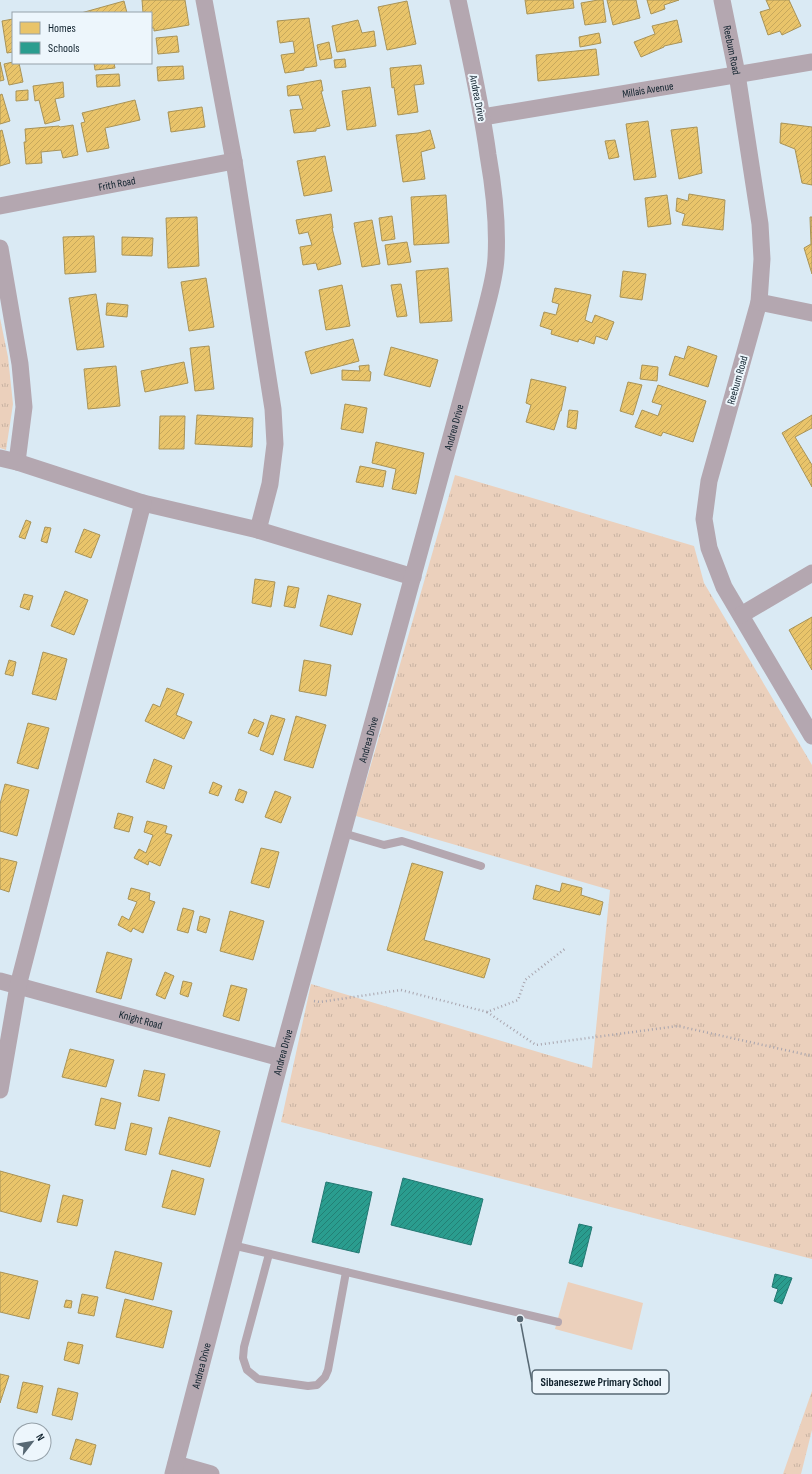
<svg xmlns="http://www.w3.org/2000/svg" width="812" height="1474" viewBox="0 0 812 1474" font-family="'Sofia Sans Condensed',sans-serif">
<defs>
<pattern id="grass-tufts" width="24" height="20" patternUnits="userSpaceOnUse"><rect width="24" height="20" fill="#ebd0bc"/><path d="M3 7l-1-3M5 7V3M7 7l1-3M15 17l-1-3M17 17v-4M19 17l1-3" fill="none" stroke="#c8b2a2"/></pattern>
<pattern id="homes-hatch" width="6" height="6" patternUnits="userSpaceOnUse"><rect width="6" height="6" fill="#e9c46a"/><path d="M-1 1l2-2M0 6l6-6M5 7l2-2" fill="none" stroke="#c7a85c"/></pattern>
<pattern id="schools-hatch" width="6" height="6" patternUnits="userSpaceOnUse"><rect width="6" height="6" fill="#2a9d8f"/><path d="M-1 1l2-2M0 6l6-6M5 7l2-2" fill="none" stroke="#238075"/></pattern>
</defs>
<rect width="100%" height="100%" fill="#daeaf4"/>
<!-- grass -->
<g fill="url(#grass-tufts)">
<polygon points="0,318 8,357 13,404 6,450 0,448"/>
<polygon points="455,475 694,546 704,583 812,765 812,1259 281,1122 311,984 592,1068 610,890 356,816"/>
<polygon points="812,1391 812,1430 801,1474 783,1474"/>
</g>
<!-- park -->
<polygon fill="#ebd0bc" points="568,1282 643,1303 632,1350 555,1329"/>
<!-- homes -->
<g fill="url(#homes-hatch)" stroke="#a89358">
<polygon points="142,0 185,0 189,25 154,31 154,28 151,28 151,13 143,13"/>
<polygon points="525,0 573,0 574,8 527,14"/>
<polygon points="598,0 603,0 606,22 585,25 581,3"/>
<polygon points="607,0 636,0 640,18 613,25"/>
<polygon points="647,0 679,0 664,5 665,9 651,14"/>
<polygon points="766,0 789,0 801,26 782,35 780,31 768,35 760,12 770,9"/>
<polygon points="124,1 127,13 81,13"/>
<polygon points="407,1 416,44 387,50 378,7"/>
<polygon points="309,18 317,66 304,68 304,70 285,73 281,55 295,53 293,41 280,43 277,21"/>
<polygon points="13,19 13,52 7,53 2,21"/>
<polygon points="358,20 362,33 374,31 376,46 337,52 332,26"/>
<polygon points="677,20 682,42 664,46 664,47 641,57 634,42 655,34 652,26"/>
<polygon points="599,33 601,43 580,47 579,37"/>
<polygon points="177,36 179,52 158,54 156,38"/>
<polygon points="329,42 332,58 320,60 317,45"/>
<polygon points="596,49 599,75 538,81 536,55"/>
<polygon points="345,59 346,67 335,68 334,60"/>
<polygon points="0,62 4,80 0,81"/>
<polygon points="13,62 19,63 23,82 9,85 4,64"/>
<polygon points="94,63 114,63 115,68 95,70"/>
<polygon points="421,65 424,84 414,85 418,112 398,115 394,87 392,88 390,68"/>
<polygon points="183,66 184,79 158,81 157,67"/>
<polygon points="119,74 120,86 97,87 96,75"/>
<polygon points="321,80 323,91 321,91 330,126 316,129 316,131 294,133 290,110 303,109 299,95 288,96 287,86"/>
<polygon points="63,82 64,97 55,99 60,120 45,124 39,100 35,101 33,86"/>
<polygon points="370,87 376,126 347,130 342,91"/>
<polygon points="28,90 28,100 16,101 16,91"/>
<polygon points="2,94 10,121 0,124 0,95"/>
<polygon points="135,100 140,120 105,128 109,148 87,152 81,123 85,122 82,113"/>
<polygon points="202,107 205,127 171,132 168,112"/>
<polygon points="648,121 656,177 634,180 626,124"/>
<polygon points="781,123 812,127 812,185 802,183 795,149 780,143"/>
<polygon points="73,125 78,155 63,158 61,150 41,152 42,163 26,164 24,142 26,142 25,129 59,126 60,127"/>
<polygon points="697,127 702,173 679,179 671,130"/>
<polygon points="2,130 10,163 0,166 0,131"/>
<polygon points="430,130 435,148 421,152 425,179 403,182 396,135 418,133"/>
<polygon points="615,140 619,157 609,159 605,141"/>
<polygon points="325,156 332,191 304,196 297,161"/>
<polygon points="689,194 725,200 723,230 682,225 685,214 676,211 677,198 688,201"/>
<polygon points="446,195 449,243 414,245 411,197"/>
<polygon points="667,195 671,224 648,227 645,198"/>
<polygon points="331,214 333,228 332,228 341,264 318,270 316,263 303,265 300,247 312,245 308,232 299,234 296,220"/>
<polygon points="392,216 395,239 382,241 379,218"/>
<polygon points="197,217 199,266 168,268 166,218"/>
<polygon points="810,217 812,217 812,274 804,248 811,244"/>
<polygon points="372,220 380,264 362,267 354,223"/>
<polygon points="94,236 96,272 65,274 63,237"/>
<polygon points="122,237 153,238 152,256 122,255"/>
<polygon points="407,242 411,262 388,265 385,245"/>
<polygon points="448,268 452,321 420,323 416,271"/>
<polygon points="623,271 646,274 642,300 620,297"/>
<polygon points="206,278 214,327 189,331 181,282"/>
<polygon points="401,284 407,316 397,317 391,285"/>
<polygon points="342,285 350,326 326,330 319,290"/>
<polygon points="555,288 591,295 585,320 592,323 595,315 614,322 607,340 596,336 594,344 579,339 578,342 551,334 552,330 540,326 544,312 556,315 559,304 552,302"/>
<polygon points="96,294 104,347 77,350 69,298"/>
<polygon points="107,303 128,305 127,317 106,315"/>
<polygon points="353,339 359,361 311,374 305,352"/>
<polygon points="209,346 214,389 195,391 190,348"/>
<polygon points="688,346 717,356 708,387 669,375 675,356 684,359"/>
<polygon points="391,347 438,360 430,387 384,375"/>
<polygon points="184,362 188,383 145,392 141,371"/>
<polygon points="369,365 369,371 371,372 370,381 342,380 342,370 360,371 359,366"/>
<polygon points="642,365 658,367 657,381 640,379"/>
<polygon points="116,366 120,406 88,409 84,369"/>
<polygon points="531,379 566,387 561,411 560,411 554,430 526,422 531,405 526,403"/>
<polygon points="628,382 642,385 633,415 620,411"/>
<polygon points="658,385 706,401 693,442 663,432 661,436 635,427 642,410 658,416 662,405 652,402"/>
<polygon points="345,404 367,408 363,433 341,429"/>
<polygon points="569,410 578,411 576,429 567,427"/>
<polygon points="197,415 253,418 252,447 195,444"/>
<polygon points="812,415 812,428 795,437 812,465 812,487 782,433"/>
<polygon points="160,416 185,416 184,449 159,449"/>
<polygon points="376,442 424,453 416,494 392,489 396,469 372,463"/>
<polygon points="360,466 386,471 383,487 356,482"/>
<polygon points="26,520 31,522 25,539 19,537"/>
<polygon points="45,527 51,528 47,543 41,541"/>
<polygon points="84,529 100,535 91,558 75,552"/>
<polygon points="255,579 275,582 271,607 252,603"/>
<polygon points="288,586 299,588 295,608 284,606"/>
<polygon points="65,591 88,600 74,635 51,626"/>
<polygon points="24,594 33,596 29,610 20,607"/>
<polygon points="328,595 361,604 352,635 320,626"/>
<polygon points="812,617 812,670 789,630"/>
<polygon points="43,652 67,659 56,700 32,694"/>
<polygon points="9,660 16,662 13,676 5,674"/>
<polygon points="304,660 331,665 326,696 299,691"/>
<polygon points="167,688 184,694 176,715 192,722 184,739 145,721 153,704 160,707"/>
<polygon points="271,715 285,719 273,755 260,750"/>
<polygon points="296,716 326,725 313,768 284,760"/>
<polygon points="254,719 264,723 258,737 248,733"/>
<polygon points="28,723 49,728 38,769 17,763"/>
<polygon points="154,759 172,766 164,789 146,782"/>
<polygon points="213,782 222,786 218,796 209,793"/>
<polygon points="5,784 29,790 17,836 0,831 0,804"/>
<polygon points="239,789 247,792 243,803 235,800"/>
<polygon points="275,791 291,797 281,823 265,817"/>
<polygon points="118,813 133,817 129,832 114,828"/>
<polygon points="147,821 167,826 165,833 172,835 160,866 149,861 148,865 134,858 139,849 146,853 153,835 144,832"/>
<polygon points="261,848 279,852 269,888 251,883"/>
<polygon points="0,858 17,862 9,892 0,889"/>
<polygon points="412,863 443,872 424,940 490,959 484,978 387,950"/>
<polygon points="562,883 582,888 581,895 603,902 600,915 533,899 536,885 560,892"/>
<polygon points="131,888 150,893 149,900 155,902 143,933 133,928 131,932 118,925 122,916 129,920 137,902 128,899"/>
<polygon points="183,908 194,911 188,933 177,930"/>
<polygon points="230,911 264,921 253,960 220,951"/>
<polygon points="200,916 210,919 206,933 197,930"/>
<polygon points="107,952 132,959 121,999 96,992"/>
<polygon points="165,972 174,976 165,999 156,995"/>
<polygon points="183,981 192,983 188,997 180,994"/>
<polygon points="231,985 247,989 239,1021 223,1016"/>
<polygon points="70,1049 114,1060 106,1087 62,1077"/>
<polygon points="144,1070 165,1074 159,1101 138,1096"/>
<polygon points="101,1098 121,1103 115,1129 95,1125"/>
<polygon points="169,1117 220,1131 210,1167 159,1154"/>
<polygon points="131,1123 152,1128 146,1155 125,1150"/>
<polygon points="172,1170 204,1179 195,1215 162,1207"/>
<polygon points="0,1171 50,1185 41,1222 0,1211"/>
<polygon points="63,1195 83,1200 77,1226 57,1222"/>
<polygon points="115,1251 162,1263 153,1300 106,1288"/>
<polygon points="0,1272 38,1281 29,1319 0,1312"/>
<polygon points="82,1294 98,1297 94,1316 78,1313"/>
<polygon points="125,1299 172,1311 163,1348 116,1337"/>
<polygon points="66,1300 72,1301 71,1308 64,1307"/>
<polygon points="68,1342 83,1345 79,1364 64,1360"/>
<polygon points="0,1374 9,1376 0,1403"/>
<polygon points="23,1382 43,1386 37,1413 17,1408"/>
<polygon points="58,1388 78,1393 72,1420 52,1415"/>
<polygon points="76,1439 96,1445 91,1465 70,1459"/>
</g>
<!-- schools -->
<g fill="url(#schools-hatch)" stroke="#227872">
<polygon points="403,1178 483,1199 471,1245 391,1225"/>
<polygon points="326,1182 372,1192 359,1253 312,1242"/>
<polygon points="579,1224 592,1227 582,1267 569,1263"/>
<polygon points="775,1274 792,1278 782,1304 774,1301 778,1289 772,1287"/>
</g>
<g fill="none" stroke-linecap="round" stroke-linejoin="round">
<!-- path -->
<g stroke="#a8a4ad" stroke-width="2.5" stroke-dasharray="1 3" stroke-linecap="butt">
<polyline points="314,1001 320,1002 401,990 487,1012 518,1000 525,980 566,948"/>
<polyline points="487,1012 536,1045 678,1026 812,1056"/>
</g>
<!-- lane -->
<g stroke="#b4a7b0" stroke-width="8">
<polyline points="343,833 384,845 402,841 481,866"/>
<polyline points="232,1245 558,1322"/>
<polyline points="269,1254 244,1347 243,1358 247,1370 258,1379 308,1386 317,1385 325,1377 328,1370 346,1272"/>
</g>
<!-- street -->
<g stroke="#b4a7b0" stroke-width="17">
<polyline points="204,0 234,161 273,409 275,444 270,484 258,530"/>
<path id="s1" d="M722,0L737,74L760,224L762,259L759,302L709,481L704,519L709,548L724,587L812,736"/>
<path id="s2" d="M483,117L812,62"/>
<path id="s3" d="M0,206L234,161"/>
<polyline points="0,248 20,364 24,407 17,462"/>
<polyline points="759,302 812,313"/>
<polyline points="0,458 17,462 143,503 258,530 413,577"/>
<polyline points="741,615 812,573"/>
<path id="s4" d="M0,981L281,1058"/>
<polyline points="0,1090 18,986 143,503"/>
<polyline points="176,1464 211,1474"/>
<path id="s5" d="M173,1474L281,1058L483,320C488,300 495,278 496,258C498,223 494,189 488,155C481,103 469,52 458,0"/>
</g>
</g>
<g text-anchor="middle" stroke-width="4" stroke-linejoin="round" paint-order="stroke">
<!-- street labels -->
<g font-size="11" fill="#10222d" stroke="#edf6fc">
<text dy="4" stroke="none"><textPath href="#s1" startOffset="51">Reebum Road</textPath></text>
<text dy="4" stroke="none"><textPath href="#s2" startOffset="167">Millais Avenue</textPath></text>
<text transform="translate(478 98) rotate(79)" y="4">Andrea Drive</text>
<text dy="4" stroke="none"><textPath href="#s3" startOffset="119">Frith Road</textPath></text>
<text transform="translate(737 380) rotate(-74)" y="4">Reebum Road</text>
<text dy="4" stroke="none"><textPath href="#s5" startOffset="1084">Andrea Drive</textPath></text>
<text dy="4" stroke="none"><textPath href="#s5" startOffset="760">Andrea Drive</textPath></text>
<text dy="4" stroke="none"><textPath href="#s4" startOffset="146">Knight Road</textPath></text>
<text dy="4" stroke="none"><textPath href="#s5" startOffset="436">Andrea Drive</textPath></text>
<text dy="4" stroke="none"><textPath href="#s5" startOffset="112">Andrea Drive</textPath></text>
</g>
</g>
<!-- callouts -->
<path fill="none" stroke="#576873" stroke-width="1.5" d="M520 1319L532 1382"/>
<circle fill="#576873" stroke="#edf6fc" stroke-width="1.5" cx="520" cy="1319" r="4"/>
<rect fill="#edf6fc" stroke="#576873" stroke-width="1.5" x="532" y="1370" width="137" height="24" rx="4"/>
<g font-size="12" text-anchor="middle" font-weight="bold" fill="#10222d">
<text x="601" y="1386">Sibanesezwe Primary School</text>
</g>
<!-- legend -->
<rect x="12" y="12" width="140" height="52" fill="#edf6fc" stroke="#95a1a9"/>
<rect x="20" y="22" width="20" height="12" fill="#e9c46a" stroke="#95a1a9"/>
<text x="48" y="32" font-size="12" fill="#10222d">Homes</text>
<rect x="20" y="42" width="20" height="12" fill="#2a9d8f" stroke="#95a1a9"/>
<text x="48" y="52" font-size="12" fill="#10222d">Schools</text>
<!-- north arrow -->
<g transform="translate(32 1442) rotate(59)"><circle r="19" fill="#edf6fc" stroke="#95a1a9"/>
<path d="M0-3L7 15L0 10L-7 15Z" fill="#576873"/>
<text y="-6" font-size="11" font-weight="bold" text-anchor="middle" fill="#10222d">N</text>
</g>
</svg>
